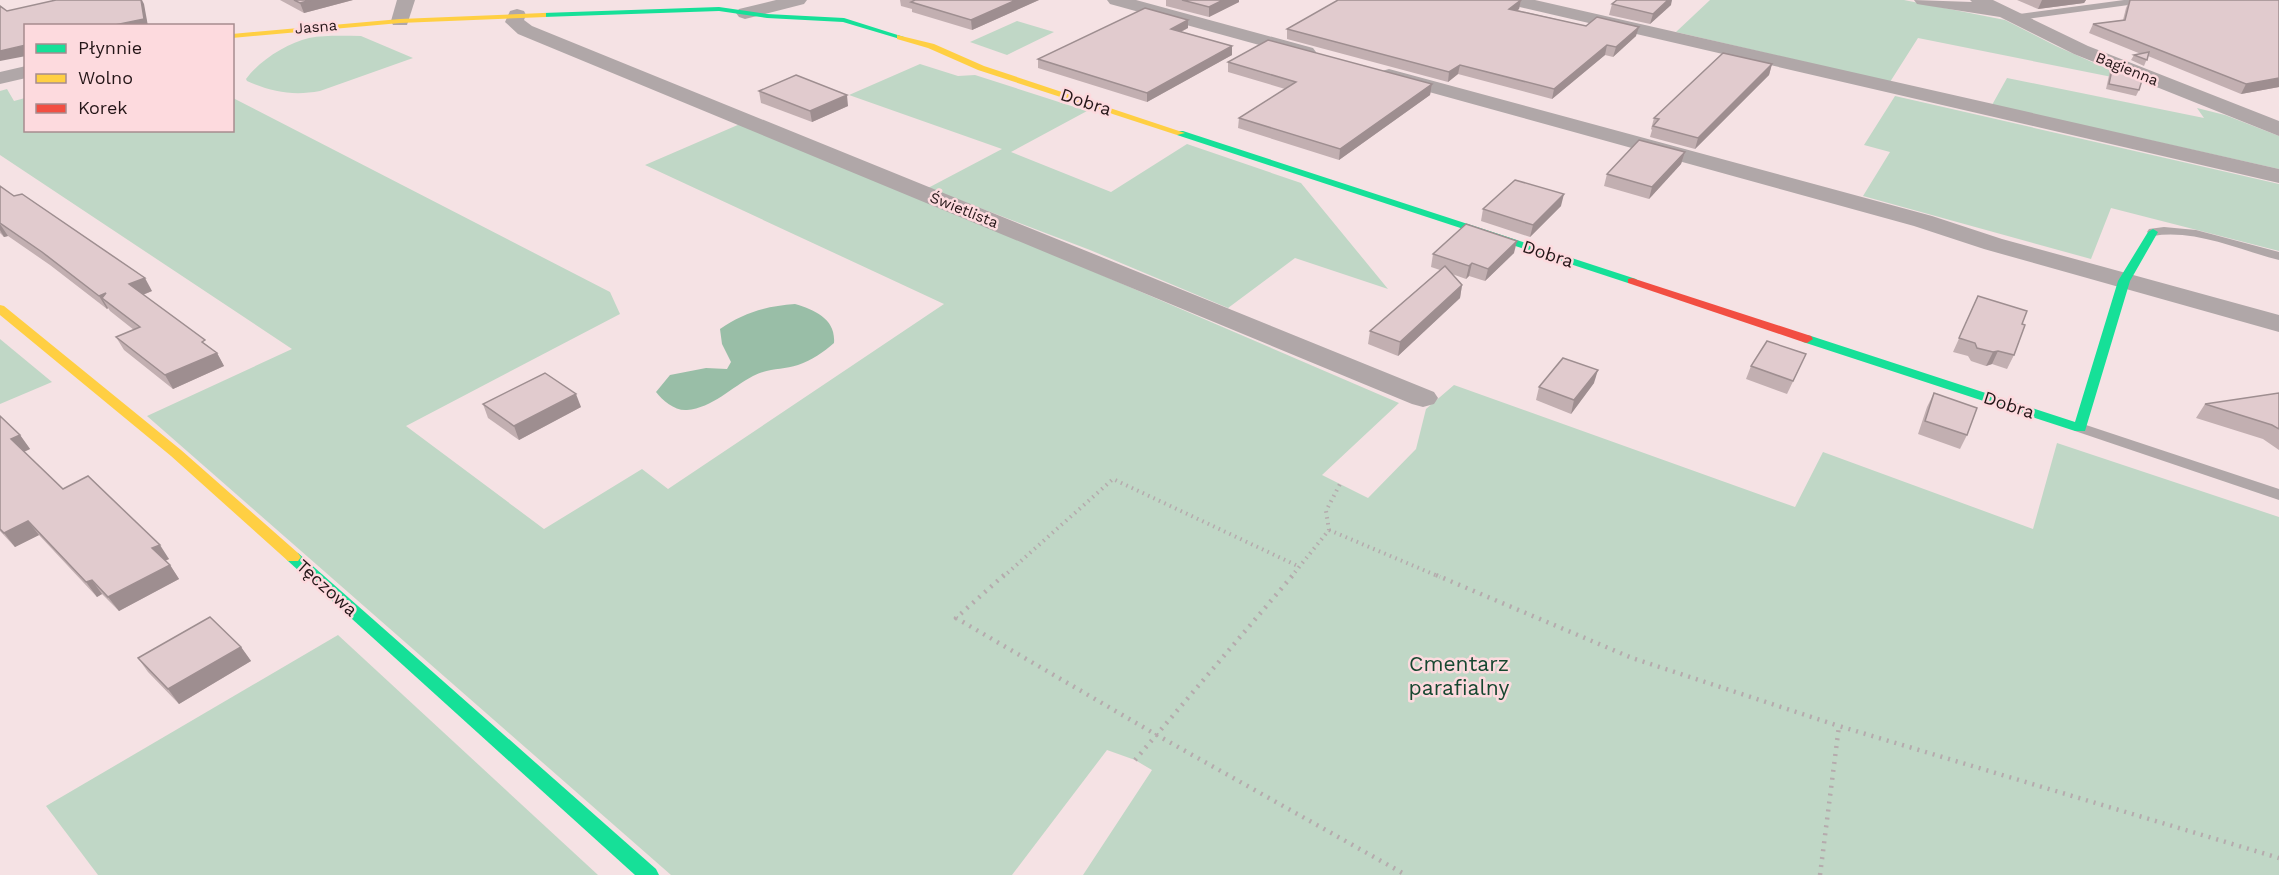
<svg xmlns="http://www.w3.org/2000/svg" width="2279" height="875" viewBox="0 0 2279 875" font-family="'Work Sans',sans-serif">
<rect width="100%" height="100%" fill="#f5e2e4"/>
<!-- green -->
<g fill="#c0d7c6">
<polygon points="1710,0 1904,0 2005,20 2056,46 2137,82 1918,38 1890,82 1676,32"/>
<polygon points="1017,21 1054,32 1007,55 970,42"/>
<path d="M361,36L413,58L320,91C293,96 272,92 247,81L246,79C259,61 287,43 309,38C325,35 344,36 361,36Z"/>
<polygon points="920,64 958,76 975,75 1087,111 1011,152 1111,192 1187,144 1301,183 1388,289 1295,258 1228,308 1090,250 928,188 1002,149 849,95"/>
<polygon points="2007,78 2204,118 2197,108 2225,115 2279,136 2279,169 1992,105"/>
<polygon points="7,89 14,101 25,98 26,130 232,130 233,98 610,292 620,314 406,426 544,529 642,469 668,489 944,304 645,165 740,124 1032,245 1399,403 1322,475 1368,498 1416,449 1426,409 1454,385 1795,507 1823,452 2033,529 2057,443 2279,517 2279,875 1083,875 1152,770 1135,760 1107,750 1012,875 671,875 147,416 292,349 0,155 0,91"/>
<polygon points="1895,96 2279,184 2279,251 2111,208 2091,259 1863,196 1890,152 1864,145"/>
<polygon points="0,339 52,382 0,404"/>
<polygon points="338,635 598,875 98,875 46,806"/>
</g>
<!-- water -->
<path fill="#99bea7" d="M795,304C815,310 836,319 834,343C824,352 812,360 798,365C783,370 768,368 753,376C732,387 712,408 687,410C675,411 663,401 656,392L670,375L706,368L727,369L731,362L722,344L720,329C743,313 766,306 795,304Z"/>
<g fill="none" stroke-linecap="round" stroke-linejoin="round">
<!-- path-far1 -->
<g stroke="#b5abad" stroke-width="4" stroke-dasharray="1.5 4.5" stroke-linecap="butt">
<polyline points="1329,530 1440,577"/>
<polyline points="1003,577 1113,479 1300,567"/>
<polyline points="1291,577 1329,530 1326,511 1340,484"/>
</g>
<!-- path -->
<g stroke="#b5abad" stroke-width="4.5" stroke-dasharray="2 6" stroke-linecap="butt">
<polyline points="1004,575 956,618 1155,734 1406,875"/>
<polyline points="1436,575 1632,658 1839,726"/>
<polyline points="1135,760 1293,575"/>
<polyline points="1820,875 1839,726 2279,858"/>
</g>
<!-- lane -->
<g fill="#b0a7a8" fill-rule="evenodd">
<polygon points="2124,0 2147,0 2143,3 2012,21 2008,18 2012,15"/>
<path d="M2164,227L2196,230L2279,252V260C2239,250 2195,229 2153,236L2147,232L2149,229Z"/>
<polygon points="2080,423 2279,489 2279,500 2075,431 2073,428"/>
</g>
<!-- street -->
<g fill="#b0a7a8" fill-rule="evenodd">
<polygon points="397,0 415,0 407,25 393,25 391,21"/>
<polygon points="776,0 807,0 804,4 745,19 739,17 736,13 739,9"/>
<polygon points="1107,0 1136,0 1313,48 1316,52 1313,56 1299,56 1110,4"/>
<polygon points="1502,0 1535,0 2279,169 2279,183 1511,5 1505,4"/>
<polygon points="1914,0 1972,2 1970,0 1993,0 2088,46 2279,121 2279,136 2074,54 2000,17 1923,5 1917,4"/>
<polygon points="517,9 524,11 526,15 524,20 532,26 1434,392 1438,398 1434,404 1423,407 1412,404 518,34 505,22 510,11"/>
<polygon points="26,66 26,78 0,84 0,72"/>
<polygon points="1389,69 1932,216 2002,239 2279,315 2279,332 1984,249 1914,226 1382,79 1379,75 1382,71"/>
</g>
<!-- fast -->
<g fill="#16e098" fill-rule="evenodd">
<polygon points="719,7 767,14 844,18 904,37 900,39 843,22 767,18 719,11 543,17 539,15 543,13"/>
<polygon points="1177,131 1183,131 1636,279 1638,281 1636,283 1628,283 1177,135"/>
<polygon points="2153,229 2158,232 2130,281 2085,431 2075,431 1803,342 1801,339 1807,335 1811,336 2075,422 2118,281 2148,232"/>
<polygon points="293,552 298,553 656,869 659,875 635,875 288,561 285,557 288,553"/>
</g>
<!-- slow -->
<g fill="#ffcf43" fill-rule="evenodd">
<polygon points="543,13 546,13 546,17 400,23 232,38 232,34 400,19"/>
<polygon points="897,35 934,44 984,66 1185,133 1177,135 978,70 928,48 897,39"/>
<polygon points="0,305 4,306 181,450 298,553 301,557 298,561 288,561 171,456 0,315"/>
</g>
<!-- jam -->
<polygon fill="#f24e42" fill-rule="evenodd" points="1632,278 1811,336 1813,339 1807,343 1803,342 1628,283 1628,279"/>
</g>
<!-- wall -->
<g fill="#c2afb1">
<polygon points="280,0 353,0 304,13"/>
<polygon points="900,0 1039,0 972,30 912,12 912,9 901,6"/>
<polygon points="1166,0 1239,0 1239,2 1209,17 1166,6"/>
<polygon points="1521,0 1519,9 1517,10 1586,26 1636,36 1613,57 1605,55 1552,99 1458,74 1448,82 1287,39 1287,29"/>
<polygon points="2017,0 2086,0 2084,3 2038,9"/>
<polygon points="2130,0 2279,87 2241,94 2148,56 2144,66 2131,60 2134,55 2141,54 2089,33 2093,24 2123,20 2126,8"/>
<polygon points="1612,4 1671,5 1650,24 1609,15"/>
<polygon points="1188,28 1181,32 1232,55 1147,102 1038,68 1038,59"/>
<polygon points="1228,62 1432,84 1430,95 1339,160 1238,128 1239,118 1285,89 1228,72"/>
<polygon points="1772,64 1769,75 1695,149 1650,137 1652,130 1651,129 1654,118"/>
<polygon points="2113,65 2139,90 2136,96 2106,89 2110,71"/>
<polygon points="759,91 848,106 812,122 761,103"/>
<polygon points="1685,152 1681,164 1649,199 1604,186 1607,174"/>
<polygon points="0,186 14,196 152,291 143,295 217,353 224,366 173,389 124,350 116,337 134,330 110,311 108,308 107,309 50,265 8,236 4,237 0,233"/>
<polygon points="1561,206 1530,237 1481,221 1483,209"/>
<polygon points="1514,253 1485,281 1469,276 1466,279 1452,274 1462,285 1460,298 1398,356 1368,344 1370,331 1440,270 1431,267 1433,254"/>
<polygon points="1978,296 2022,324 2014,355 2007,369 1992,364 1986,366 1971,361 1968,356 1953,352"/>
<polygon points="1751,366 1800,367 1787,394 1746,379"/>
<polygon points="1594,383 1571,414 1536,400 1539,387"/>
<polygon points="1934,393 1967,435 1960,449 1918,434 1927,407"/>
<polygon points="2279,393 2279,450 2263,439 2196,418 2205,404"/>
<polygon points="483,404 581,407 519,440 488,418"/>
<polygon points="0,416 20,435 30,449 24,452 63,489 169,559 165,561 170,565 179,579 119,611 102,594 97,597 39,535 15,547 0,531"/>
<polygon points="241,647 251,661 179,704 148,672 138,658"/>
</g>
<!-- shaded-wall -->
<g fill="#9e8e90">
<polygon points="141,0 142,0 144,4 148,26 110,26"/>
<polygon points="311,0 353,0 304,13 300,3"/>
<polygon points="1016,0 1039,0 972,30 971,20"/>
<polygon points="1223,0 1239,0 1239,2 1209,17 1209,7"/>
<polygon points="1521,0 1519,9 1508,18 1509,9"/>
<polygon points="1668,0 1672,0 1671,5 1650,24 1653,14"/>
<polygon points="2042,0 2086,0 2084,3 2038,9"/>
<polygon points="1188,20 1188,28 1170,37 1171,29"/>
<polygon points="1639,27 1636,36 1613,57 1616,47"/>
<polygon points="26,45 26,56 0,61 0,51"/>
<polygon points="1607,45 1605,55 1552,99 1554,89"/>
<polygon points="1232,46 1232,55 1147,102 1147,93"/>
<polygon points="1772,64 1769,75 1695,149 1698,138"/>
<polygon points="1460,65 1458,74 1448,82 1449,72"/>
<polygon points="2279,78 2279,87 2241,94 2246,84"/>
<polygon points="1432,84 1430,95 1339,160 1340,149"/>
<polygon points="847,95 848,106 812,122 810,111"/>
<polygon points="1685,152 1681,164 1649,199 1652,187"/>
<polygon points="1564,194 1561,206 1530,237 1533,225"/>
<polygon points="0,224 8,236 4,237 0,230"/>
<polygon points="1517,241 1514,253 1485,281 1488,269"/>
<polygon points="1472,263 1469,276 1466,279 1469,266"/>
<polygon points="145,278 152,291 137,297 129,284"/>
<polygon points="1462,285 1460,298 1398,356 1400,342"/>
<polygon points="106,293 102,298 108,308 107,309 99,296"/>
<polygon points="1998,351 1992,364 1986,366 1993,352"/>
<polygon points="217,353 224,366 173,389 165,375"/>
<polygon points="1598,370 1594,383 1571,414 1574,400"/>
<polygon points="576,394 581,407 519,440 514,426"/>
<polygon points="20,435 30,449 21,453 11,439"/>
<polygon points="28,521 39,535 15,547 4,533"/>
<polygon points="160,545 169,559 162,562 152,548"/>
<polygon points="170,565 179,579 119,611 108,597"/>
<polygon points="92,580 102,594 97,597 86,582"/>
<polygon points="241,647 251,661 179,704 168,689"/>
</g>
<!-- building -->
<g fill="#e1cbce" stroke="#9e8e90" stroke-width="1.5">
<polygon points="56,0 141,0 144,19 110,26 26,26 26,45 0,51 0,6 7,11"/>
<polygon points="294,0 311,0 300,3"/>
<polygon points="914,0 1016,0 971,20 911,2 915,0"/>
<polygon points="1182,0 1223,0 1209,7"/>
<polygon points="1338,0 1521,0 1509,9 1586,26 1597,17 1639,27 1616,47 1607,45 1554,89 1460,65 1449,72 1287,29"/>
<polygon points="1617,0 1668,0 1653,14 1612,4"/>
<polygon points="2130,0 2279,0 2279,78 2246,84 2093,24 2125,20"/>
<polygon points="1145,8 1188,20 1171,29 1232,46 1147,93 1038,59"/>
<polygon points="1268,40 1432,84 1340,149 1239,118 1296,82 1228,62"/>
<polygon points="2149,52 2147,60 2134,55"/>
<polygon points="1723,53 1772,64 1698,138 1653,126 1659,119 1654,118"/>
<polygon points="2113,65 2143,77 2139,90 2109,84"/>
<polygon points="796,75 847,95 810,111 759,91"/>
<polygon points="1639,140 1685,152 1652,187 1607,174"/>
<polygon points="1515,180 1564,194 1533,225 1483,209"/>
<polygon points="0,186 14,196 22,194 145,278 129,284 205,340 202,342 217,353 165,375 116,337 140,327 102,298 106,293 99,296 42,252 0,223"/>
<polygon points="1466,224 1517,241 1488,269 1472,263 1469,266 1433,254"/>
<polygon points="1445,266 1462,285 1400,342 1370,331"/>
<polygon points="1978,296 2027,311 2022,324 2025,325 2014,355 1998,351 1993,352 1977,348 1975,343 1959,338"/>
<polygon points="1767,341 1806,354 1793,381 1751,366"/>
<polygon points="1563,358 1598,370 1574,400 1539,387"/>
<polygon points="545,373 576,394 514,426 483,404"/>
<polygon points="1934,393 1977,408 1967,435 1925,421"/>
<polygon points="2279,393 2279,429 2272,425 2205,404"/>
<polygon points="0,416 20,435 11,439 63,489 88,476 160,545 152,548 170,565 108,597 92,580 86,582 28,521 4,533 0,529"/>
<polygon points="210,617 241,647 168,689 138,658"/>
</g>
<g text-anchor="middle" stroke-width="5" stroke-linejoin="round" paint-order="stroke">
<!-- far-street labels -->
<g font-size="15" fill="#251618" stroke="#fddade">
<text transform="translate(316 27) rotate(-5)" y="5">Jasna</text>
<text transform="translate(2127 69) rotate(22)" y="5">Bagienna</text>
<text transform="translate(964 210) rotate(22)" y="5">Świetlista</text>
</g>
<!-- street labels -->
<g font-size="18" fill="#251618" stroke="#fddade">
<text transform="translate(1086 102) rotate(18)" y="6">Dobra</text>
<text transform="translate(1548 254) rotate(18)" y="6">Dobra</text>
<text transform="translate(2009 405) rotate(18)" y="6">Dobra</text>
<text transform="translate(327 588) rotate(42)" y="6">Tęczowa</text>
</g>
<!-- near-park labels -->
<g font-size="21" fill="#164730" stroke="#fddade">
<text x="1459" y="671">Cmentarz<tspan x="1459" dy="24">parafialny</tspan></text>
</g>
</g>
<!-- legend -->
<rect x="24" y="24" width="210" height="108" fill="#fddade" stroke="#a78c8f" stroke-width="1.5"/>
<rect x="36" y="44" width="30" height="9" fill="#16e098" stroke="#a78c8f" stroke-width="1.5"/>
<text x="78" y="54" font-size="18" fill="#251618">Płynnie</text>
<rect x="36" y="74" width="30" height="9" fill="#ffcf43" stroke="#a78c8f" stroke-width="1.5"/>
<text x="78" y="84" font-size="18" fill="#251618">Wolno</text>
<rect x="36" y="104" width="30" height="9" fill="#f24e42" stroke="#a78c8f" stroke-width="1.5"/>
<text x="78" y="114" font-size="18" fill="#251618">Korek</text>
</svg>
